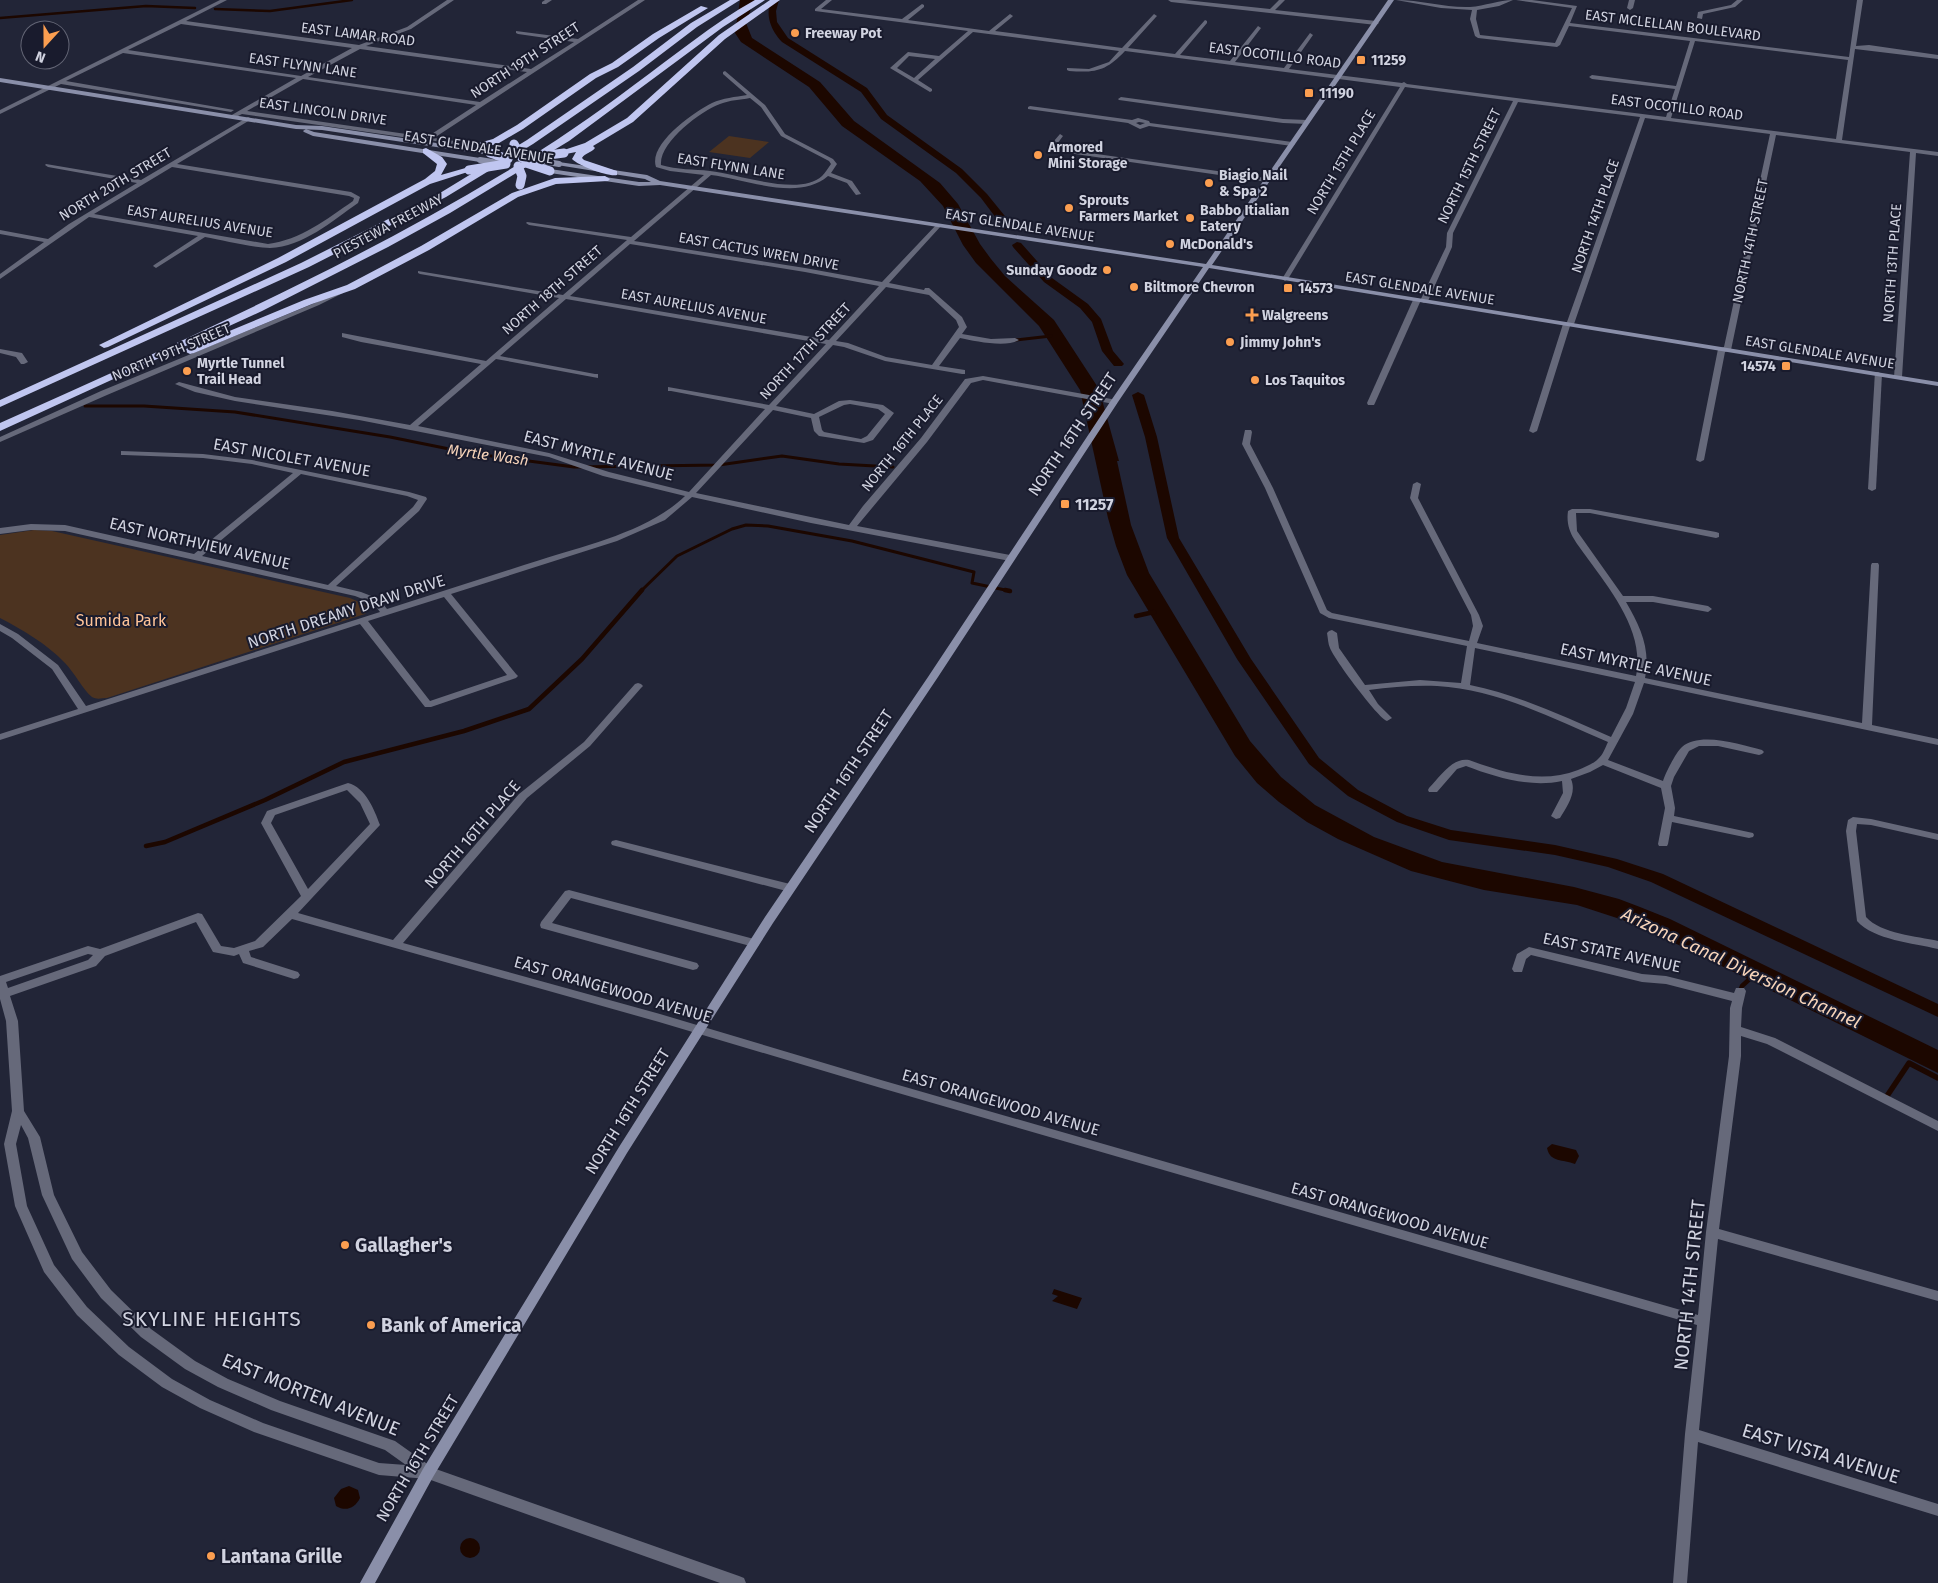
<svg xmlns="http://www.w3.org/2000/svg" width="1938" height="1583" viewBox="0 0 1938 1583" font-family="'Fira Sans',sans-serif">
<rect width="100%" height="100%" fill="#222537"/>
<!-- green -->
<g fill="#4c3320">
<polygon points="729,136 769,142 750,158 709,152"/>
<path d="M34,530L52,531L350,598L370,607L365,614L107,698C102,698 97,700 92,697C83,690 74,672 65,663C47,644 23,630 0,618V535Z"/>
</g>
<!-- water -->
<g fill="#1c0700">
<polygon points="740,0 754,0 746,23 752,38 820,82 854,121 940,183 958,204 980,244 991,259 1005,276 1054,320 1099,389 1119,461 1117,461 1131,525 1149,573 1250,741 1281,777 1315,805 1374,837 1442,862 1574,887 1619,899 1640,907 1670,919 1938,1050 1938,1073 1681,946 1623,920 1577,905 1484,890 1411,871 1338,839 1307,822 1279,802 1257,783 1235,756 1127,575 1116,546 1108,518 1080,390 1039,326 976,263 963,245 943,206 920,181 842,126 809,87 741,42 735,33"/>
<path d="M1552,1144L1576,1150L1579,1156L1575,1164C1563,1159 1550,1163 1547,1148Z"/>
<polygon points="1054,1289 1082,1298 1077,1309 1052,1301 1058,1296 1052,1294"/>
<path d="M349,1486L358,1490L360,1498C355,1508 346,1512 336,1506L334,1498L341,1489Z"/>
<circle cx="470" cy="1548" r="10"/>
</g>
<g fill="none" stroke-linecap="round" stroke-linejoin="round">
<!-- stream-far3 -->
<g stroke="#1c0700" stroke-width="2.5">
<polyline points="215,9 270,11 352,0"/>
<polyline points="0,18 146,6 195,8"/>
</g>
<!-- stream-far2 -->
<g stroke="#1c0700" stroke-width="3">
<polyline points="1015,340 1051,336"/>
<polyline points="85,406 144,406 235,412 390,437 469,453 574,467 719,465 782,456 839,464 893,467"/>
<polyline points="641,591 677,556 732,529 746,525 768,526 852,541 974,572 972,583 1010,591"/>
</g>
<!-- stream-far1 -->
<g stroke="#1c0700" stroke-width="4.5">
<polyline points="1005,590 1010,591"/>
<polyline points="1136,616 1154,612"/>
<polyline points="146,846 165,842 265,800 344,762 464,731 529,709 582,659 642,590"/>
<polyline points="1740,991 1742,986 1753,976"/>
</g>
<!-- stream -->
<polyline stroke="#1c0700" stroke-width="5.5" points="1885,1099 1909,1063 1938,1078"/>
<!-- canal -->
<g fill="#1c0700" fill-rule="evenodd">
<path d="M771,0H779L776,11L777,22L788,38L867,88L887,115L962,169L987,194L1013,226V230H1005L981,198L956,173L881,119L861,92L782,42C771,30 765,16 771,0Z"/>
<polygon points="1017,242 1021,243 1052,278 1088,304 1101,319 1113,351 1124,364 1122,366 1114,366 1102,351 1092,322 1080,308 1044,282 1013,247 1012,245"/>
<polygon points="1138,392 1144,395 1157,437 1179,538 1251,659 1319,758 1358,790 1407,816 1451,830 1555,845 1617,859 1663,874 1938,1004 1938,1017 1651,882 1608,867 1555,855 1449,840 1397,822 1348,796 1309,764 1237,659 1167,538 1145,437 1132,395"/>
</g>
<!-- minor -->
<g fill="#66697a" fill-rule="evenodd">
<path d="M220,0H227L186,21L359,45L407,27L447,0H454L411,29L366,46L531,69L574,42L518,34L516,33V31L578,39L638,0H645L434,138L462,142L463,143L460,145L429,140L423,144L420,142L423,140L242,114L234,118H230V116L296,78L123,53L66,81L234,110L231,112L61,84L0,114V110ZM181,24L352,48L301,76L128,50ZM360,49L527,72L480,102L308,77ZM303,79L476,105L427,137L247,111Z"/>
<polygon points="545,0 552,0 546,4 542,4 542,2"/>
<path d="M826,0H832L821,9L902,19L922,4L924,5V7L908,20L989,31L1010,14L1013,16L1012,17L995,31L1122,48L1154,14L1157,16L1156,17L1128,48L1175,54L1205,20L1207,21V23L1180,55L1230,61L1258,26L1261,28L1235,62L1284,68L1310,33L1313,35L1289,69L1402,83L1404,82L1407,84L1666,117L1675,89L1592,79L1589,77L1592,75L1676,86L1690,41L1569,26L1560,45L1557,47L1478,38L1475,36L1470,19L1472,10L1441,8L1396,0C1421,0 1446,8 1470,7C1485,6 1499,0 1513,0L1499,6L1477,10L1476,19L1480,35L1555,43L1572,8L1516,0H1532L1577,6L1570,23L1849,57L1857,0H1863L1856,46L1869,45L1938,55V59L1855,49L1842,140L1938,152V156L1916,153L1902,377L1898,379L1894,377L1910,152L1776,135L1731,350L1725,352L1704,460L1700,462L1696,460L1718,349L1724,347L1770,134L1645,118L1574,324L1570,326L1537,431L1533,433L1529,431L1563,324L1567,322L1640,117L1518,102L1453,233L1452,247L1428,301L1424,303L1420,301L1446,247L1447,233L1513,101L1405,87L1288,279L1285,281L1282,279L1400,87L1125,51C1106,71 1096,73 1069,71L1067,70V68L1089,69L1109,62L1119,51L973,32L918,80L932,89V91L930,92L890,68L908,52L939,56L968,31L815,11V9ZM1695,41L1848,60L1836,139L1671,118ZM909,56L935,59L914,78L897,68Z"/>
<polygon points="1168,0 1185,0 1270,9 1279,0 1285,0 1275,10 1376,21 1379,23 1376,25 1171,2"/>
<polygon points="1629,0 1635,0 1633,8 1630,10 1627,8"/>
<polygon points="1737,0 1743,0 1735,7 1703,14 1702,19 1697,18 1698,12 1731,5"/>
<path d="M725,71L765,105L785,134L833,159L837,164L831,173L852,181L861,194L856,195L847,183L828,176C798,202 746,179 711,175L634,241L805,268L882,282L937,224H941V226L889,283L924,290L925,288H929L962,317L967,327L962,334L991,339L1015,338L1019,340C1006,348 974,341 960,338L939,366L965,370V374H962L885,361L844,347L833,345L776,406L814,414L839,401L850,400L883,405L894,413L873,440L864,443L819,436L814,431L811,418L773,410L696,493L849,525L863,506L921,438L965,379L983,376L1117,400V404H1114L983,380L971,383L927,442L857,526L1010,555L1013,556L1014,558L1013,560L1010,561L811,523L692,497L665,520L617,541L451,594L516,674L518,676L516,678L431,707H425L360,624L0,740V734L78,709L52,669L12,638L0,631V624L18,634L58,665L86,706L380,612L373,603L355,596L65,531L31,530L0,534V528L31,524L65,525L194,554L293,473L252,464L203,458L124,455H121V451L203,454L252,460L409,492L426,497L427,499L419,511L336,586L361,592L379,599L387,609C438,593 489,576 540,560C587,545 649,531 685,496L603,476L549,457L359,420L235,401L195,392L175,384L179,382L235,397L332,411L410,425L481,364L361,342L342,337V333L486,361L559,298L420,274L418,273V271L563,295L627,240L529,225L526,223L527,222L631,237L704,175L670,171L656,167C648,144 694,112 712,103C723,98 735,97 747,95L723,74V72ZM750,98L761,107L781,136L829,161L831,164C828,168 825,173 822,176C800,197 738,174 710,171C694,169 677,170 661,165C659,142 701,111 720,104C730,100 740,100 750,98ZM630,244L805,272L879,286L829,340L570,296ZM886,287L929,295L956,320L959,327L932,365L886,357L848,343L836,341ZM566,299L826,344L769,405L668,387V391H671L765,409L689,492L609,472L549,453L418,426L496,359L598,378V374H595L500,356ZM850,404L878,409L885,414L867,436L861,439L824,432L822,430L819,417L844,405ZM301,474L407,496L418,500L413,507L328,585L202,556ZM444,597L507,675L430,701L368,621Z"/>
<polygon points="1121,97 1283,119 1307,120 1310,122 1307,124 1283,123 1119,100 1118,99"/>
<path d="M1030,106L1132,120L1138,118L1149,121L1150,123L1292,142L1295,144L1292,146L1149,126L1140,129L1128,123L1028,109V107ZM1139,122L1145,123L1140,125L1136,123Z"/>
<path d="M248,117L250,118V120L177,164L351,192L360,197L358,203C332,221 303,247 270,248C253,248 223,240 205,237L156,268L153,266L154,265L198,236L89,217L0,279V274L44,242L0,234V230L48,239L69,224L137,183L48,167L45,165L46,164L141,180ZM172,167L349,196L354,198L353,201C327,219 300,240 268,244L94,214Z"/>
<polygon points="1060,134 1063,136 1054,148 1267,178 1270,180 1267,182 1048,150 1048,148"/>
<polygon points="341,290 343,291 343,293 319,305 107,395 0,442 0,437 101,391 315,303"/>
<polygon points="1417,298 1421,300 1375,403 1374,405 1368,405 1367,403 1413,300"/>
<polygon points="0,349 22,353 28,362 24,364 21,364 16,357 0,353"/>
<polygon points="1875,372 1878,372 1882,374 1876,489 1872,491 1868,489"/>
<path d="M1245,430H1251L1252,432L1250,444L1273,488L1327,610L1332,613L1469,641L1473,626L1471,615L1410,498L1413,484L1417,482L1421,484L1418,498L1479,615L1483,626L1477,643L1636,676C1645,633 1612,592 1588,559C1577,543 1565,532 1568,511L1572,509H1590L1716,532L1719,533V537L1716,538L1590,513H1576L1577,531L1623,596H1653L1708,606L1712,609L1708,612L1653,602H1626C1640,626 1651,649 1645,678L1862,723L1871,565L1872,563H1878L1879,565L1872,725L1938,739V745L1644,683L1633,714L1608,760L1663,781C1665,774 1676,752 1682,747C1700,731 1742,745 1762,750L1764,752L1762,754L1759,755L1718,746H1699L1689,751L1674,777L1671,786L1675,808L1674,816L1753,833L1754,835L1753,837L1749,838L1672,822L1668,844L1667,846H1659L1658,844L1665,808L1661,788L1603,765L1590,772L1571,779C1577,793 1567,806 1560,818L1556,819L1551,816L1563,793L1562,781C1530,788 1495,777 1466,766L1457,769L1437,792H1429L1428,790L1429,788C1440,777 1452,757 1469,760C1504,773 1542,784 1578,770C1585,767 1593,764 1598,759C1603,755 1605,748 1608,742C1553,719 1497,689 1437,686C1415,685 1391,687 1369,690L1378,704L1392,718L1387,721C1378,718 1334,659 1330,648C1328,644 1328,638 1327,633L1329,631L1332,630L1337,633L1339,648L1365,685L1420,680L1461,683L1467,646L1329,618L1320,613L1265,488L1242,444ZM1475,648L1635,682L1626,708L1611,737C1565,717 1519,695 1470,685Z"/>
<path d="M638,683L641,684L643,686L641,688L590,746L527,798L403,943L660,1014L881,1080L1698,1315L1706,1232L1729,1056L1730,1008L1732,1001L1666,984L1642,982L1531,955L1526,959L1522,972H1514L1512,969L1517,954L1529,947L1642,974L1666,976L1734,993L1736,988H1744L1746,991L1742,1008L1741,1027L1775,1038L1938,1121V1131L1767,1044L1741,1036V1056L1719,1229L1938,1291V1301L1718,1239L1699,1430L1938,1504V1516L1698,1442L1687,1583H1673L1685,1434L1697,1325L881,1088L659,1022L292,919L263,947L249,951L251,957L298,972L300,975L298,978L294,979L243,963L239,954L234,956L213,952L196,922L105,956L96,966L10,996L18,1021L24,1111L40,1137L54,1195L82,1252L111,1290L151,1329L195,1361L228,1379L280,1401L395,1441L433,1468L739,1576L744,1578L746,1583H720L428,1479L379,1475L254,1432L200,1408L162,1387L119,1355L77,1315L44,1272L15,1206L4,1144L12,1111L6,1021L0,999V976L88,946L100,949L198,913L202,914L221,946L234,948L255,941L301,896L261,823L267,811L348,783C366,788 374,809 380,825L298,913L393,940L519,794L584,742L635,684ZM347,790L360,803L370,824L308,889L271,823L275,815ZM88,954L93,955L88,960L8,988L6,982ZM21,1125L28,1138L42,1195L72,1259L101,1298L141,1337L185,1369L218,1387L271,1410L385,1450L406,1465L379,1463L263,1423L210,1400L172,1379L129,1347L87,1307L54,1265L27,1206L16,1144Z"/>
<path d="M1853,817L1871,819L1938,834V840L1871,825L1857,824L1856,831L1866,917C1881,934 1917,936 1938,941V949C1913,943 1874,940 1857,921L1846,831L1848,820Z"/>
<polygon points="616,840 790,884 795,888 790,892 612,845 611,843 612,841"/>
<polygon points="569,890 754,939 758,940 759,943 758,946 754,947 571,898 552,923 697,963 699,966 697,969 693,970 541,928 540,925 541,922 565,891"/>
</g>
<!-- secondary -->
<g fill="#8a8fa9" fill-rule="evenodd">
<polygon points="1388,0 1394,0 1212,265 1938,382 1938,386 1209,268 1118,402 938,677 773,923 627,1153 433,1477 375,1583 360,1583 423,1469 619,1147 765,917 928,677 1110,402 1203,267 660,185 639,186 550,173 547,171 550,169 639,182 651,182 645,179 557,165 556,164 559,162 647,175 660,181 1206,264"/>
<polygon points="0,78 296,125 322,126 490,151 493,153 490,155 322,130 296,129 0,82"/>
<polygon points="306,129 314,132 480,158 483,160 480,162 313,136 304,132 303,131"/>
</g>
<!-- motorway -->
<g fill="#c0c6f0" fill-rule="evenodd">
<polygon points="730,0 740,0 697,27 639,71 533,144 446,197 309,267 0,407 0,400 301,263 440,193 527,140 633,67 691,23"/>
<path d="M755,0H765L723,27L569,141L450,213L388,247L262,311L0,431V423C171,346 343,270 504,173C549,146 592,117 634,85C674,56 712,24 755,0Z"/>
<path d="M770,0H780L725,39L633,122L593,146L595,148C591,153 585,153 582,158L584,160L617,171V175C608,177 579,166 572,159L576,152L561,155V151L585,143L627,118L719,35Z"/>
<polygon points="701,6 708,8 659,38 618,67 596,78 523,129 499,143 480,149 455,150 450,147 455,144 479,143 493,139 517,125 590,74 612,63 653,34"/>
<polygon points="426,148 442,157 447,164 441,175 469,167 474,170 430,184 286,262 108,347 104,348 99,345 278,258 425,179 435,171 437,164 423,153 423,149"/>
<polygon points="605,176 610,179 608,181 556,184 518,197 429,250 355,289 312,304 194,353 190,354 184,351 186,349 304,300 347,285 421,246 512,193 555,178"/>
</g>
<!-- secondary-bridge -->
<g stroke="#8a8fa9" stroke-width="6">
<polyline points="525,158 559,164"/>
<polyline points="480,160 504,164"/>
</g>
<!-- motorway-bridge -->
<g stroke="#c0c6f0" stroke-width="9">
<polyline points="514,144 522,158"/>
<polyline points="490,153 508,159"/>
<polyline points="525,158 564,153"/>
<polyline points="526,163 550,171"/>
<polyline points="518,166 522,176 520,185"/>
<polyline points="469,170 506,164"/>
</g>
</g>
<!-- markers -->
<g fill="#fb9e50" stroke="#191b2d" stroke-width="2">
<circle cx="795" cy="33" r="5"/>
<rect x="1356" y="55" width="10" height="10" rx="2.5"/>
<rect x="1304" y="88" width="10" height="10" rx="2.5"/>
<circle cx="1038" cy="155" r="5"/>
<circle cx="1209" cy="183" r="5"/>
<circle cx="1069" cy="208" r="5"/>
<circle cx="1190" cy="218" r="5"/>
<circle cx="1170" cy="244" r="5"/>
<circle cx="1107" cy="270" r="5"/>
<circle cx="1134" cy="287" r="5"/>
<rect x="1283" y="283" width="10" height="10" rx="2.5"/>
<path d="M1249.5 307.5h5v5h5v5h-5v5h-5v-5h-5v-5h5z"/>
<circle cx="1230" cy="342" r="5"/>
<rect x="1781" y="361" width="10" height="10" rx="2.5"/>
<circle cx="187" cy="371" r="5"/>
<circle cx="1255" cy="380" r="5"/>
<rect x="1060" y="499" width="10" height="10" rx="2.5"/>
<circle cx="345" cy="1245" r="5"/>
<circle cx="371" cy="1325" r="5"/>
<circle cx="211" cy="1556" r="5"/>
</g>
<g text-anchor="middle" stroke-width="4" stroke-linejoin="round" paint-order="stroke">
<!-- far-street labels -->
<g font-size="14" fill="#d1d3e0" stroke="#191b2d">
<text transform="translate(1673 25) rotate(7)" y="5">EAST MCLELLAN BOULEVARD</text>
<text transform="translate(358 34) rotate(7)" y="5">EAST LAMAR ROAD</text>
<text transform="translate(1275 55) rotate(7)" y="5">EAST OCOTILLO ROAD</text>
<text transform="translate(525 60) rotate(-33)" y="5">NORTH 19TH STREET</text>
<text transform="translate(303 65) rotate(8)" y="5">EAST FLYNN LANE</text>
<text transform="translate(1677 107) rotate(7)" y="5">EAST OCOTILLO ROAD</text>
<text transform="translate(323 111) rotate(8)" y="5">EAST LINCOLN DRIVE</text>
<text transform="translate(479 147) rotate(9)" y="5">EAST GLENDALE AVENUE</text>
<text transform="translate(1341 162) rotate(-59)" y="5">NORTH 15TH PLACE</text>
<text transform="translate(731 166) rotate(9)" y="5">EAST FLYNN LANE</text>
<text transform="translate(1469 166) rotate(-64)" y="5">NORTH 15TH STREET</text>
<text transform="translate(115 184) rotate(-31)" y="5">NORTH 20TH STREET</text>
<text transform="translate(1595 216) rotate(-71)" y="5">NORTH 14TH PLACE</text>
<text transform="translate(200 221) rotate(9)" y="5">EAST AURELIUS AVENUE</text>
<text transform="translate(1020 225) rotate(9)" y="5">EAST GLENDALE AVENUE</text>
<text transform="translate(388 226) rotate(-28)" y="5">PIESTEWA FREEWAY</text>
<text transform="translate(1750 241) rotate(-78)" y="5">NORTH 14TH STREET</text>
<text transform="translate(759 251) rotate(10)" y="5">EAST CACTUS WREN DRIVE</text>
<text transform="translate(1892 263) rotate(-86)" y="5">NORTH 13TH PLACE</text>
<text transform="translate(1420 288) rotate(9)" y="5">EAST GLENDALE AVENUE</text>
<text transform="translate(552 290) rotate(-41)" y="5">NORTH 18TH STREET</text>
<text transform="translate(694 306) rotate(10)" y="5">EAST AURELIUS AVENUE</text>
<text transform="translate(805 351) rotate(-47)" y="5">NORTH 17TH STREET</text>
<text transform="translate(171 352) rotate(-23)" y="5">NORTH 19TH STREET</text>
<text transform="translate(1820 352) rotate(9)" y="5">EAST GLENDALE AVENUE</text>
<text transform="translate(902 443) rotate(-51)" y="5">NORTH 16TH PLACE</text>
</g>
<!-- far-poi labels -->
<g font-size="14" font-weight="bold" fill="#d1d3e0" stroke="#191b2d" text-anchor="start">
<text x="805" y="38">Freeway Pot</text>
<text x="1371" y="65">11259</text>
<text x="1319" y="98">11190</text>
<text x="1048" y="152">Armored<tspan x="1048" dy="16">Mini Storage</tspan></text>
<text x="1219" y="180">Biagio Nail<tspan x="1219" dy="16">&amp; Spa 2</tspan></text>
<text x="1079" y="205">Sprouts<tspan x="1079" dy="16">Farmers Market</tspan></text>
<text x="1200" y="215">Babbo Itialian<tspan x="1200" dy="16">Eatery</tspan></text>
<text x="1180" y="249">McDonald's</text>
<text x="1097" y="275" text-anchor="end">Sunday Goodz</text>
<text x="1144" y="292">Biltmore Chevron</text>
<text x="1298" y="293">14573</text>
<text x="1262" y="320">Walgreens</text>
<text x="1240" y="347">Jimmy John's</text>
<text x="197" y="368">Myrtle Tunnel<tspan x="197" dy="16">Trail Head</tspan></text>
<text x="1776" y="371" text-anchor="end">14574</text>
<text x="1265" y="385">Los Taquitos</text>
</g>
<!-- far-water labels -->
<g font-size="15" font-style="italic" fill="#f7d4ba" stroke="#191b2d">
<text transform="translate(488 455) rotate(8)" y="5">Myrtle Wash</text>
</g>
<!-- street labels -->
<g font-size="16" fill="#d1d3e0" stroke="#191b2d">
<text transform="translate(1072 434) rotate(-56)" y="6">NORTH 16TH STREET</text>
<text transform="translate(599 455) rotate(15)" y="6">EAST MYRTLE AVENUE</text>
<text transform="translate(292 457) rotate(10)" y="6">EAST NICOLET AVENUE</text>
<text transform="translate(200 543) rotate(13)" y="6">EAST NORTHVIEW AVENUE</text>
<text transform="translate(346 611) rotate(-18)" y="6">NORTH DREAMY DRAW DRIVE</text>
<text transform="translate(1636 664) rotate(12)" y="6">EAST MYRTLE AVENUE</text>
<text transform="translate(848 771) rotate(-56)" y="6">NORTH 16TH STREET</text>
<text transform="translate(472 834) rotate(-49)" y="6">NORTH 16TH PLACE</text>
<text transform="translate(1612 952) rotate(12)" y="6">EAST STATE AVENUE</text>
<text transform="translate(613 989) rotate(16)" y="6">EAST ORANGEWOOD AVENUE</text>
<text transform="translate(1001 1102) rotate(16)" y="6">EAST ORANGEWOOD AVENUE</text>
<text transform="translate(627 1111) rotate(-58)" y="6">NORTH 16TH STREET</text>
<text transform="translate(1390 1215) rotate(16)" y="6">EAST ORANGEWOOD AVENUE</text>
<text transform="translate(417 1458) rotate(-59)" y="6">NORTH 16TH STREET</text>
</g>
<!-- poi labels -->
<g font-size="16" font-weight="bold" fill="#d1d3e0" stroke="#191b2d" text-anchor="start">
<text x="1075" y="510">11257</text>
</g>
<!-- park labels -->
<g font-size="16" fill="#ffc498" stroke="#191b2d">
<text x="121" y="626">Sumida Park</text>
</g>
<!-- water labels -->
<g font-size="18" font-style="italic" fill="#f7d4ba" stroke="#191b2d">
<text transform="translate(1741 968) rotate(25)" y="6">Arizona Canal Diversion Channel</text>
</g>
<!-- near-poi labels -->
<g font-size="19" font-weight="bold" fill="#d1d3e0" stroke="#191b2d" text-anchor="start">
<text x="355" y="1252">Gallagher's</text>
<text x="381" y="1332">Bank of America</text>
<text x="221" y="1563">Lantana Grille</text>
</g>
<!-- near-street labels -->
<g font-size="19" fill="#d1d3e0" stroke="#191b2d">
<text transform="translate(1689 1285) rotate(-84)" y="7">NORTH 14TH STREET</text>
<text transform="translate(311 1394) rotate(22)" y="7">EAST MORTEN AVENUE</text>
<text transform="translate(1821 1453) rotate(17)" y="7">EAST VISTA AVENUE</text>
</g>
<!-- near-neighbourhood labels -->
<g font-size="21" letter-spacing="1" fill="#d1d3e0" stroke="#191b2d">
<text x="212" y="1326">SKYLINE HEIGHTS</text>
</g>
</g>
<!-- north arrow -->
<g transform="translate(45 45) rotate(201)"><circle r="24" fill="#191b2d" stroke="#636575"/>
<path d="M0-4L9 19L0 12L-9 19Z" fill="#fb9e50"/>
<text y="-8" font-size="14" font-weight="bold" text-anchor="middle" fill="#d1d3e0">N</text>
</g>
</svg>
